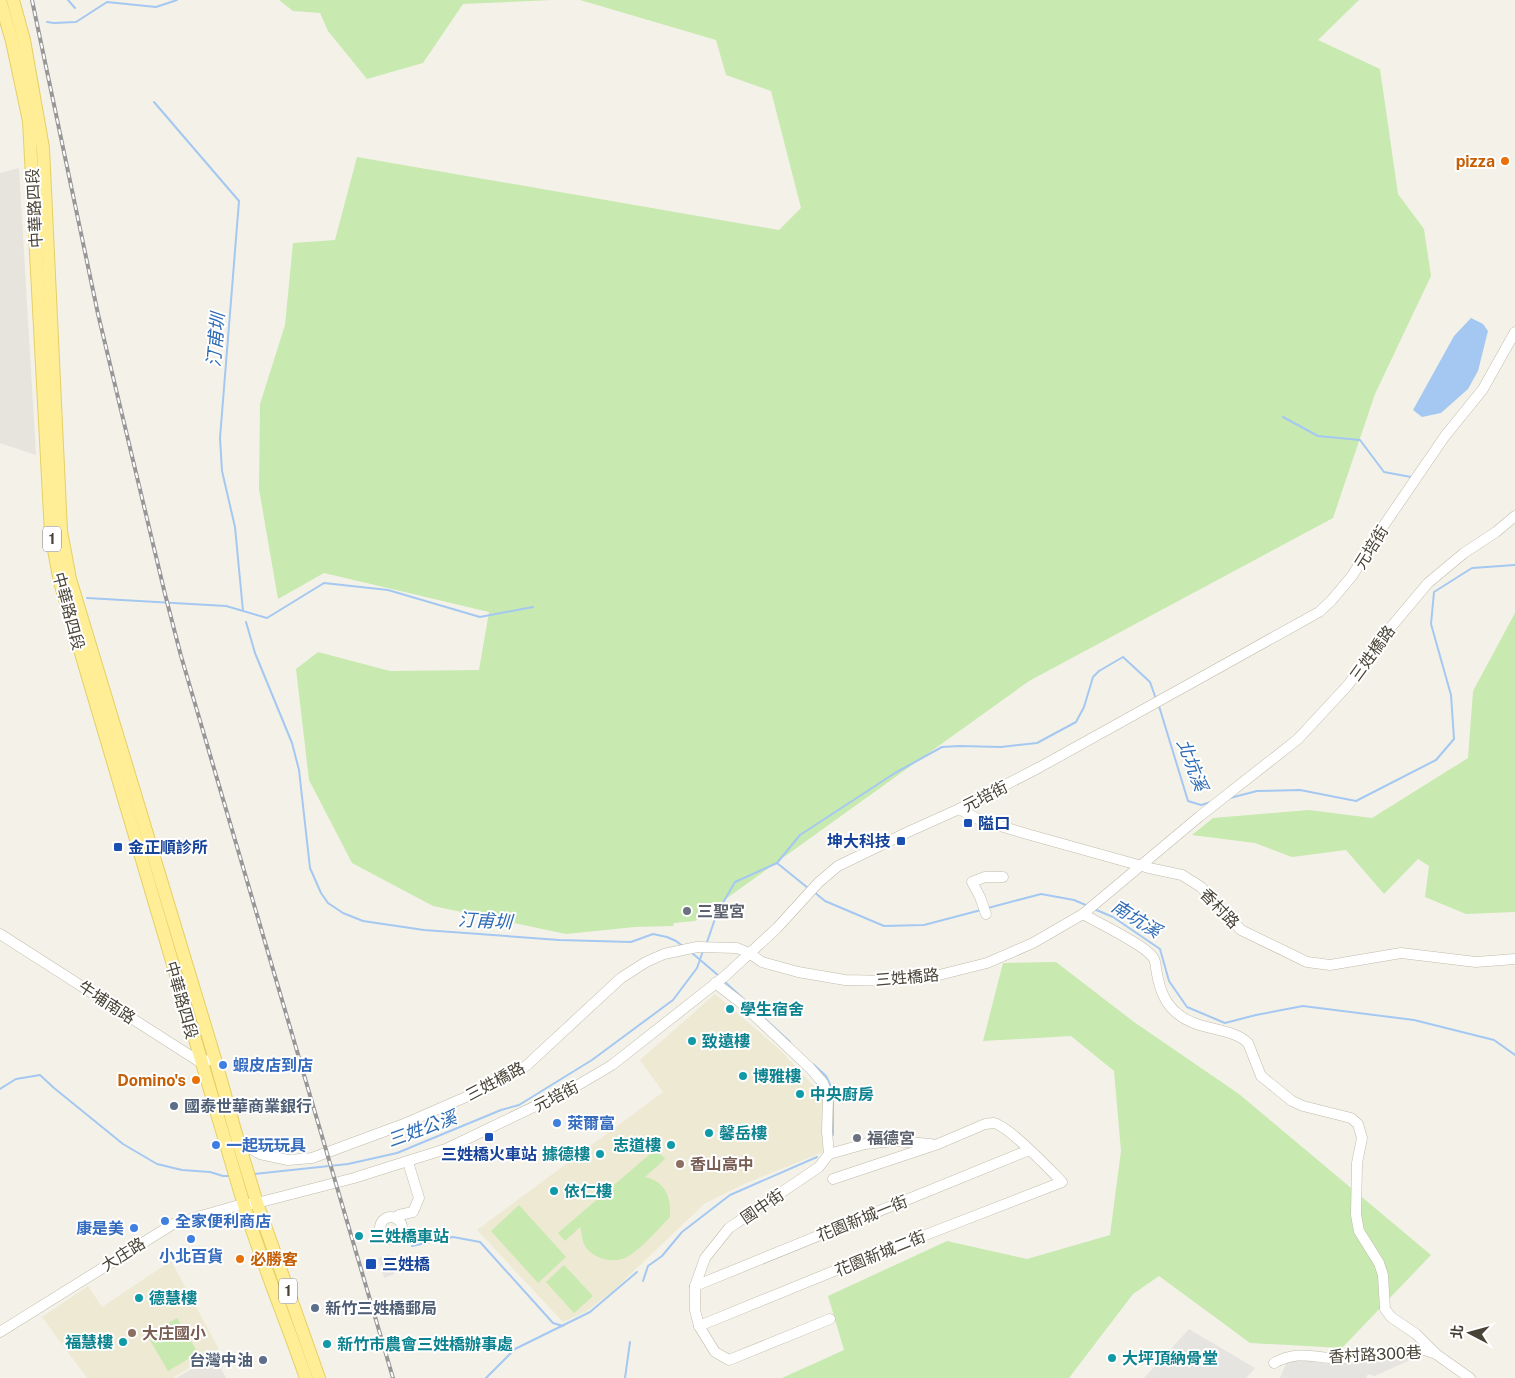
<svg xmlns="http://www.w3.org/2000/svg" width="1515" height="1378" viewBox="0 0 1515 1378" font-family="'Public Sans','Noto Sans TC',sans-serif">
<rect width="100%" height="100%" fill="#f4f2e8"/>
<!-- industrial -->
<g fill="#e7e3dd">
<polygon points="19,168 36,455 0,443 0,173"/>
<polygon points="214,1356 226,1378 176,1378"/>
</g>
<!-- education -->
<g fill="#ede9d2">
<polygon points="715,994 779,1049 824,1097 823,1152 744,1184 704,1204 613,1291 587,1311 563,1322 477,1230 663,1092 640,1060"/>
<polygon points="171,1261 219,1349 173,1378 87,1378 42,1317 88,1286 102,1307"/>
</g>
<!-- green -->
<g fill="#c8e9b0">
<polygon points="279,0 552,0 463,4 423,63 367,79 328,31 320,13 293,11"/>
<polygon points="580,0 1359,0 1318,40 1380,69 1398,194 1424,229 1431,276 1375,394 1333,518 1029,681 695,921 674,923 673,926 635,927 566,934 433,906 352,863 309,780 296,669 318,652 390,671 479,670 489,612 324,573 278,599 259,489 260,404 285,325 293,243 335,240 357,157 779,230 801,208 771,91 726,75 716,40"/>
<polygon points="1515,613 1515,912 1466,914 1425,897 1429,866 1418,859 1384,894 1346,850 1292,857 1255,843 1192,835 1213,818 1309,810 1372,818 1468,758 1473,691"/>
<polygon points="1056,962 1134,1022 1239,1094 1431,1255 1342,1348 1250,1343 1159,1276 1133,1294 1069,1378 782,1378 844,1350 828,1296 947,1241 1027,1259 1110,1235 1121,1151 1114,1071 1071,1036 983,1041 1003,963"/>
<path d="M656,1149L665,1159L645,1177C666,1182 671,1197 670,1217C658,1229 643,1247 630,1255C617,1265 594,1260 585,1246C582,1241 582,1233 580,1227L565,1241L558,1233Z"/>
<polygon points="519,1205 566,1257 538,1283 491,1231"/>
<polygon points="564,1265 593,1296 574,1313 546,1282"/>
<polygon points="177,1318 198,1353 168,1371 147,1335"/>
</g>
<!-- parking -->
<g fill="#e5e4e0">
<polygon points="388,1255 395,1274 384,1278 378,1258"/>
<polygon points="1189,1329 1255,1368 1246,1378 1144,1378"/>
<polygon points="1411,1356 1410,1360 1375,1376 1368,1374 1366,1378 1280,1378 1286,1364 1292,1360 1301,1359 1340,1364"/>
</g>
<!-- water -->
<polygon fill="#a4c8f1" points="1471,318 1483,324 1488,331 1478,371 1468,389 1441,413 1422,417 1413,410 1454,336"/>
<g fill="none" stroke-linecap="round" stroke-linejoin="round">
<!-- stream -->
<g stroke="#a4c8f1" stroke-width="2">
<polyline points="68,0 75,8"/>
<polyline points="47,22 54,23 76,22 107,2 156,7 177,0"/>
<polyline points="154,102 239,201 220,438 222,471 235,527 243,611"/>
<polyline points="1283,417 1318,436 1360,440 1384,472 1411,477"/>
<polyline points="87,598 226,606 267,618 324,583 388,590 480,617 533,607"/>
<polyline points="246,622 255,653 292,743 299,770 310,868 321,893 328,903 343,913 363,921 424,930 559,940 631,942 653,934 667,937 676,941 684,947"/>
<polyline points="1159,706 1188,801 1201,805 1211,802"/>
<polyline points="1230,798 1257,791 1300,790 1356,801 1436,760 1454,739 1451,695 1431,624 1434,592 1472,568 1515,565"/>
<polyline points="777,863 808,888"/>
<polyline points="814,892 825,901 884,926 924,925 981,910"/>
<polyline points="988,908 1041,894 1074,900 1088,906"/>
<polyline points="1094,909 1113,917 1160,949 1169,981 1187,1007 1225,1023 1256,1015 1303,1006 1414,1020 1494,1040 1515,1055"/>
<polyline points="706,945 717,913 735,882 777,863 800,835 895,773 942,747 959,746 1001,747 1037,743 1076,722 1084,707 1093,677 1099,671 1123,657 1150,682 1156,699"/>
<polyline points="692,953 719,976"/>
<polyline points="724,981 790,1042"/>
<polyline points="813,1064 826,1076 833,1091 833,1135"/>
<polyline points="0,1089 16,1079 40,1075 54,1088 123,1144 157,1164 182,1170 210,1172 223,1176 229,1176"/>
<polyline points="254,1174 348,1164 397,1153 501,1110 519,1105 592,1060 673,1000 697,968 703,951"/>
<polyline points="412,1246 453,1237 480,1242 553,1323 563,1326"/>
<polyline points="643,1281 648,1266 662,1256 682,1232 730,1195 817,1157"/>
<polyline points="486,1378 515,1349 590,1312 637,1272"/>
<polyline points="625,1378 630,1342"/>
</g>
<defs>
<g id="minor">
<polyline points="959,809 980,820 1027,834 1149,868 1182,875 1201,887 1241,930 1307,962 1330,965 1401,953 1476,962 1515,959"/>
<polyline points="986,914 980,897 972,882 985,877 1003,877"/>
<path d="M1083,914C1098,923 1148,946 1154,959C1156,963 1156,970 1157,974C1160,990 1165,1004 1178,1014C1198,1031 1232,1027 1248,1043L1261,1076L1292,1101L1303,1106L1351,1118L1358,1124L1362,1138L1357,1163L1356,1215L1359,1231L1379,1263L1383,1275L1385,1309L1391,1317L1416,1334L1436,1354"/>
<polyline points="0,934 200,1062 215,1059"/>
<polyline points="715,983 740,1002 810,1068 823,1083 828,1097 827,1132 829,1154 819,1167 729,1228 705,1258 695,1286 695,1310 699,1326 715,1352 729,1360 830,1319"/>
<polyline points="238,1141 260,1154 288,1160 312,1158 404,1124 475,1093 526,1066 621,978 646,962 664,954 697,947 737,948 749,953 762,962 798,972 845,980 891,981 939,975 987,963 1033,943 1083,914 1200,816 1298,739 1348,685 1391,627 1428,583 1464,553 1496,532 1515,516"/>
<polyline points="829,1154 865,1144 894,1141 931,1144"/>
<circle cx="391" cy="1228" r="11"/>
<polyline points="397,1219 399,1215 413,1212 419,1198 408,1162"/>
<polyline points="695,1286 1029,1150"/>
<path d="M699,1326L861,1260L1062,1182C1050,1170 1007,1124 993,1123C992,1123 986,1124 985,1124L938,1144L833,1179"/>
<polyline points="0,1332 173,1224 236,1206 257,1203 354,1178 414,1159 446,1149 573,1088 612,1065 725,976 777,928 819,882 838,866 908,832 959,809 1040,767 1319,612 1331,601 1352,576 1382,528 1445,436 1483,389 1515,332"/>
<path d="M1274,1363C1302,1348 1316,1360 1345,1358C1372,1357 1398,1350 1425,1350L1436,1354L1470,1378"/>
</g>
<g id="major">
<path d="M0,0L12,41L29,121L51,534L60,582C121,790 181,998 244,1205C262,1263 286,1320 306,1378"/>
<polyline points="13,0 24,40 43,148 61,531 70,579 215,1059 238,1141 257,1203 319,1378"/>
</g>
</defs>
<!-- minor casing -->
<use href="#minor" stroke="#c0bbaa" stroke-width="11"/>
<!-- major casing -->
<use href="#major" stroke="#e5cf65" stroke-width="14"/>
<!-- minor -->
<use href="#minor" stroke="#fff" stroke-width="10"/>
<!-- major -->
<use href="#major" stroke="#ffee96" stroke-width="12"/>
<defs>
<polyline id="rail" points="32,0 98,314 165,594 181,656 393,1378"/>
</defs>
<!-- rail casing -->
<use href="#rail" stroke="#979797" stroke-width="4"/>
<!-- rail -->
<use href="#rail" stroke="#fff" stroke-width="2" stroke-dasharray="5.5" stroke-linecap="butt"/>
</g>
<!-- markers -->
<g fill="#e8710a" stroke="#fff" stroke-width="2">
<circle cx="1505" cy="161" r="5"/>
<circle cx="196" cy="1080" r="5"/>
<circle cx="240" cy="1259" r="5"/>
</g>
<g fill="#1a4fb4" stroke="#fff" stroke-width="2">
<rect x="963" y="818" width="10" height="10" rx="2.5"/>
<rect x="896" y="836" width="10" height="10" rx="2.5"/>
<rect x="113" y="842" width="10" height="10" rx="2.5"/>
<rect x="484" y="1132" width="10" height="10" rx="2.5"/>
<rect x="365" y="1258" width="12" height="12" rx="2.5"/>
</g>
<g fill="#6b7280" stroke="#fff" stroke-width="2">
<circle cx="687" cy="911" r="5"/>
<circle cx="857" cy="1138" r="5"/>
</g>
<g fill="#0f9aa8" stroke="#fff" stroke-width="2">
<circle cx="730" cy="1009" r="5"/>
<circle cx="692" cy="1041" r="5"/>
<circle cx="743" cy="1076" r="5"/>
<circle cx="800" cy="1094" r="5"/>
<circle cx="709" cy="1133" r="5"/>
<circle cx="671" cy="1145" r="5"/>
<circle cx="600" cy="1154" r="5"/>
<circle cx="554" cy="1191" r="5"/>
<circle cx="359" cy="1236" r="5"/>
<circle cx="139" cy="1298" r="5"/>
<circle cx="123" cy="1342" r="5"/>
<circle cx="327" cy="1344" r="5"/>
<circle cx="1112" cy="1358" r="5"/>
</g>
<g fill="#3f7fe0" stroke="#fff" stroke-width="2">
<circle cx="223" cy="1065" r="5"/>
<circle cx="557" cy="1123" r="5"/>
<circle cx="216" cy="1145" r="5"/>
<circle cx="165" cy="1221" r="5"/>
<circle cx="134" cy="1228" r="5"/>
<circle cx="191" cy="1239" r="5"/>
</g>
<g fill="#5c6f8a" stroke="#fff" stroke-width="2">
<circle cx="174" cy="1106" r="5"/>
<circle cx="315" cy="1308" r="5"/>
<circle cx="263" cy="1360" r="5"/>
</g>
<g fill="#8d6e63" stroke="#fff" stroke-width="2">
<circle cx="680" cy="1164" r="5"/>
<circle cx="132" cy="1333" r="5"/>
</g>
<g text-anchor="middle" stroke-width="4" stroke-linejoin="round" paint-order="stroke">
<!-- shield labels -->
<g fill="#fff" stroke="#7f7b72" stroke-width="1">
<rect x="43" y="526.5" width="18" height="25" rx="4"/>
<rect x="279" y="1278.5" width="18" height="25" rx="4"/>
</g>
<g font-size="15" font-weight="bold" fill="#484336">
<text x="52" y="544">1</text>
<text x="288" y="1296">1</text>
</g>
<!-- food labels -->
<g font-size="16" font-weight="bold" fill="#c56008" stroke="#fff" text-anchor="end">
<text x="1495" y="167">pizza</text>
<text x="186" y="1086">Domino's</text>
<text x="250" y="1265" text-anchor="start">必勝客</text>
</g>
<!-- street labels -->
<g font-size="16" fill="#484336" stroke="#fff">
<text transform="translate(34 208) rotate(-93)" y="6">中華路四段</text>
<text transform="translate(1371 547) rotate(-58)" y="6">元培街</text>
<text transform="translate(69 611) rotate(75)" y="6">中華路四段</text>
<text transform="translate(1372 653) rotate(-54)" y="6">三姓橋路</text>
<text transform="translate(985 796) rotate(-27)" y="6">元培街</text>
<text transform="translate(1220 908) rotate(46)" y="6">香村路</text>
<text transform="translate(907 977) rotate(-5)" y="6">三姓橋路</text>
<text transform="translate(182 1000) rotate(74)" y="6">中華路四段</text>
<text transform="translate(107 1002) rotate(33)" y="6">牛埔南路</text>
<text transform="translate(495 1081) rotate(-28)" y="6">三姓橋路</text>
<text transform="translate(556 1096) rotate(-27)" y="6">元培街</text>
<text transform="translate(762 1206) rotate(-34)" y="6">國中街</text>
<text transform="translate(862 1218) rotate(-22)" y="6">花園新城一街</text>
<text transform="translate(880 1253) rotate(-22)" y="6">花園新城二街</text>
<text transform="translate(123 1254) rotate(-32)" y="6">大庄路</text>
<text transform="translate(1375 1354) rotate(-3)" y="6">香村路300巷</text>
</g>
<!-- transit labels -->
<g font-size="16" font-weight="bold" fill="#164399" stroke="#fff" text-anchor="start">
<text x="978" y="829">隘口</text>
<text x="891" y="847" text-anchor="end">坤大科技</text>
<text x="128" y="853">金正順診所</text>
<text x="489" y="1160" text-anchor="middle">三姓橋火車站</text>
<text x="382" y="1270">三姓橋</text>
</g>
<!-- worship labels -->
<g font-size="16" font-weight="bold" fill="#5b616d" stroke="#fff" text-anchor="start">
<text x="697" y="917">三聖宮</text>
<text x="867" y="1144">福德宮</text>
</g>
<!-- culture labels -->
<g font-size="16" font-weight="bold" fill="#0d838f" stroke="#fff" text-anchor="start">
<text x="740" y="1015">學生宿舍</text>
<text x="702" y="1047">致遠樓</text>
<text x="753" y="1082">博雅樓</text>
<text x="810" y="1100">中央廚房</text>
<text x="719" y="1139">馨岳樓</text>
<text x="661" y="1151" text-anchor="end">志道樓</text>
<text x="590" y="1160" text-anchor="end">據德樓</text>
<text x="564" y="1197">依仁樓</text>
<text x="369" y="1242">三姓橋車站</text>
<text x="149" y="1304">德慧樓</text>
<text x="113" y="1348" text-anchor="end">福慧樓</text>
<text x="337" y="1350">新竹市農會三姓橋辦事處</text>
<text x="1122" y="1364">大坪頂納骨堂</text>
</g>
<!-- shop labels -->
<g font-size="16" font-weight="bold" fill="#366cbe" stroke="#fff" text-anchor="start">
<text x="233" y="1071">蝦皮店到店</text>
<text x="567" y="1129">萊爾富</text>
<text x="226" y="1151">一起玩玩具</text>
<text x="175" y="1227">全家便利商店</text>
<text x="124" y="1234" text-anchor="end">康是美</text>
<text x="191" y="1262" text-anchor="middle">小北百貨</text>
</g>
<!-- service labels -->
<g font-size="16" font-weight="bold" fill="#4e5e75" stroke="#fff" text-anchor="start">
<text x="184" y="1112">國泰世華商業銀行</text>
<text x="325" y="1314">新竹三姓橋郵局</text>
<text x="253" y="1366" text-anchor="end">台灣中油</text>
</g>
<!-- education labels -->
<g font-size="16" font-weight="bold" fill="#785e54" stroke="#fff" text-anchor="start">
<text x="690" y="1170">香山高中</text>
<text x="142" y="1339">大庄國小</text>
</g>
<!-- water labels -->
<g font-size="18" font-style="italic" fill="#2e6bb5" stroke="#fff">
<text transform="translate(216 340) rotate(-85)" y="6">汀甫圳</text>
<text transform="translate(1192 765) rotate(69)" y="6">北坑溪</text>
<text transform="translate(1136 919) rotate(32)" y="6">南坑溪</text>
<text transform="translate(485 921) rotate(3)" y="6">汀甫圳</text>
<text transform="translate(422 1129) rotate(-20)" y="6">三姓公溪</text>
</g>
</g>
<!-- north arrow -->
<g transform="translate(1470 1333) rotate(276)" stroke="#ffffff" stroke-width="4" paint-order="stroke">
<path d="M0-4L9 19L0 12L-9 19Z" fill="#484336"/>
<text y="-8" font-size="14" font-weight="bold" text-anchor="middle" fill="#484336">北</text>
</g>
</svg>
